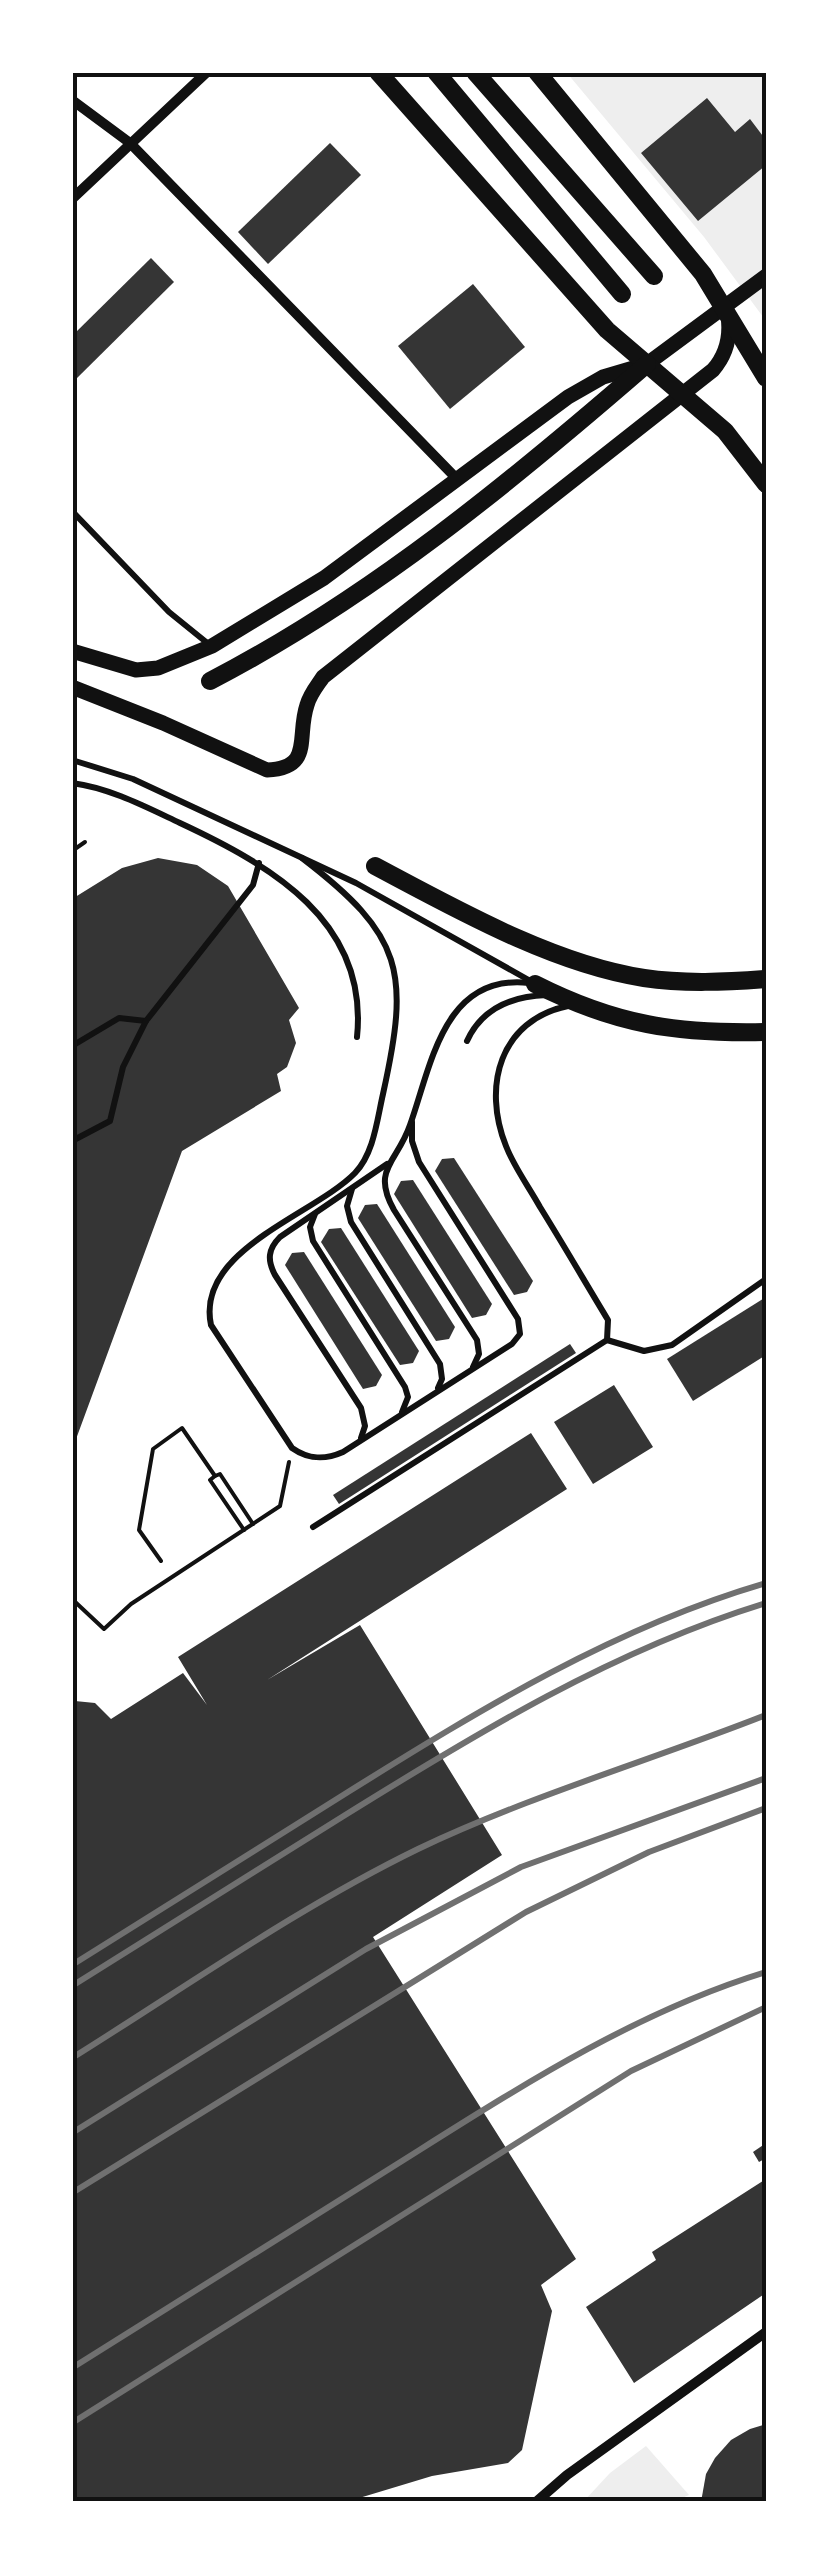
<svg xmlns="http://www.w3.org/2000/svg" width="839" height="2574" viewBox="0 0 839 2574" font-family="'IBM Plex Sans',sans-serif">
<rect width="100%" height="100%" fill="#fff"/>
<!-- green -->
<g fill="#eee">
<polygon points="567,73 766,73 766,321 704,237"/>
<polygon points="646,2446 689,2495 675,2501 584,2501 610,2473"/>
</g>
<!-- building -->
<g fill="#353535">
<polygon points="707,98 735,132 750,119 766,140 766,165 698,221 641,153"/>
<polygon points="330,143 361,175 268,264 238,232"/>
<polygon points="151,258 174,282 72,383 72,336"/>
<polygon points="473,284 525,347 450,409 398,346"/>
<polygon points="158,858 197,865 228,886 299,1008 289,1020 296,1043 287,1067 277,1074 281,1091 182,1151 72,1450 72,899 122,868"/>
<polygon points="454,1158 533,1281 527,1292 514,1295 435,1171 442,1159"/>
<polygon points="413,1180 492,1304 486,1315 472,1318 394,1194 401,1181"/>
<polygon points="377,1204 455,1327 449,1339 436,1341 358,1218 365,1205"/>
<polygon points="341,1228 419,1351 413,1363 400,1365 321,1242 329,1229"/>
<polygon points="304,1252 382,1375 376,1386 363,1389 285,1265 292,1253"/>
<polygon points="766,1297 766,1355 693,1401 667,1359"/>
<polygon points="570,1344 576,1353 339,1504 333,1495"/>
<polygon points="614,1385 653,1447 593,1484 554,1422"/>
<polygon points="531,1433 567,1489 267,1680 360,1625 502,1855 373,1937 576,2259 541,2285 552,2311 522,2450 508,2463 432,2476 346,2502 72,2502 72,1697 75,1701 95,1703 111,1719 183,1673 207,1705 178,1657"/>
<polygon points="766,2143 766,2158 759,2162 753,2152"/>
<polygon points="766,2179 766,2293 634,2383 586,2307 656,2260 652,2252"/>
<polygon points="766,2424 766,2502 701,2502 706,2474 715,2458 731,2440 750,2429"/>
</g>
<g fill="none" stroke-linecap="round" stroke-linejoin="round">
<!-- path -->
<g stroke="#111" stroke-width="4">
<polyline points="72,851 85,842"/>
<polyline points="215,1476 220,1474 253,1524"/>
<polyline points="161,1561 139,1530 153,1449 182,1428 215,1476 210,1480 244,1530"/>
<polyline points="72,1599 104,1629 131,1604 280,1506 289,1462"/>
</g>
<!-- service -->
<g stroke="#111" stroke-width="6">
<polyline points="72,511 169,612 211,646"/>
<polyline points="72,760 133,779 356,883 534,983"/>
<path d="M72,783C110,788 146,807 180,823C270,865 369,921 357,1037"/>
<path d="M302,858C404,936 410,972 383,1094C377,1120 374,1153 355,1173C314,1215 195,1250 211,1325L292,1448C309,1460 325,1460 343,1452L512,1344L520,1334L518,1319L419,1162L412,1141V1122"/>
<path d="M467,1041C482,1008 513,996 547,995"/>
<polyline points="72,1046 119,1018 146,1021"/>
<polyline points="72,1141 110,1121 123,1067 146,1021 253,885 259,863"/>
<polyline points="352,1189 347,1206 351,1222 440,1364 442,1379 438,1388"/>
<polyline points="315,1214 310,1227 313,1241 405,1387 408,1397 402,1412"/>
<polyline points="607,1340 644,1351 672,1345 766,1279"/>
<path d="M473,1367L479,1354L477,1340L394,1210C371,1169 397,1163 410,1125C431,1067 443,973 529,983"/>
<path d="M361,1438L365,1426L361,1408L275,1275C267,1260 268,1249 280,1237L387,1164"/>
<path d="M313,1527L607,1340L608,1320C585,1282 563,1244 540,1207C529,1187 514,1167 506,1146C482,1086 500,1020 568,1006"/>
</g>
<!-- minor -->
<g stroke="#111" stroke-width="10">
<polyline points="72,100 130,143 456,478"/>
<polyline points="72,199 207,72"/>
<polyline points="536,2502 567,2475 766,2332"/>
</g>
<!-- tertiary -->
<g stroke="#111" stroke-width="15">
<polyline points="72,651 136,670 158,668 212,646 324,578 568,397 603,377 647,364 766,276"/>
<path d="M72,687L163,723L267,770C314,768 296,737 307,705C310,694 317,686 323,677L713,370C726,355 731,337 728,316"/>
</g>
<!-- secondary -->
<g stroke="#111" stroke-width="18">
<polyline points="378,72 607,330 725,431 766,484"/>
<polyline points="436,72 622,294"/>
<polyline points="475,72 654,276"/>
<polyline points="537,72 703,274 766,378"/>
<path d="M210,681C370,598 511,482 647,364"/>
<path d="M375,866C456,909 553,964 644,978C684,984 726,982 766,979"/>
<path d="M535,984C616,1025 677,1034 766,1032"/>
</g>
<!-- rail -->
<g stroke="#707070" stroke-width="6">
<path d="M72,1965C164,1908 256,1850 348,1792C481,1709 615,1627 766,1583"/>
<path d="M72,1986C162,1930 252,1874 342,1817C477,1733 613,1650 766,1603"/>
<path d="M72,2058C186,1987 297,1908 418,1849C529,1796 652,1760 766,1715"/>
<polyline points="72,2133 366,1949 521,1867 766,1778"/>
<polyline points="72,2193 526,1912 649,1852 766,1808"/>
<path d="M72,2368C182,2299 292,2230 402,2161C518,2088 635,2012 766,1972"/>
<polyline points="72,2423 631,2071 766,2007"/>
</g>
</g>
<!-- border -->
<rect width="839" height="2574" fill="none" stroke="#ffffff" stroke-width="150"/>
<rect x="75" y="75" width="689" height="2424" fill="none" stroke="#111" stroke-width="4"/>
</svg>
